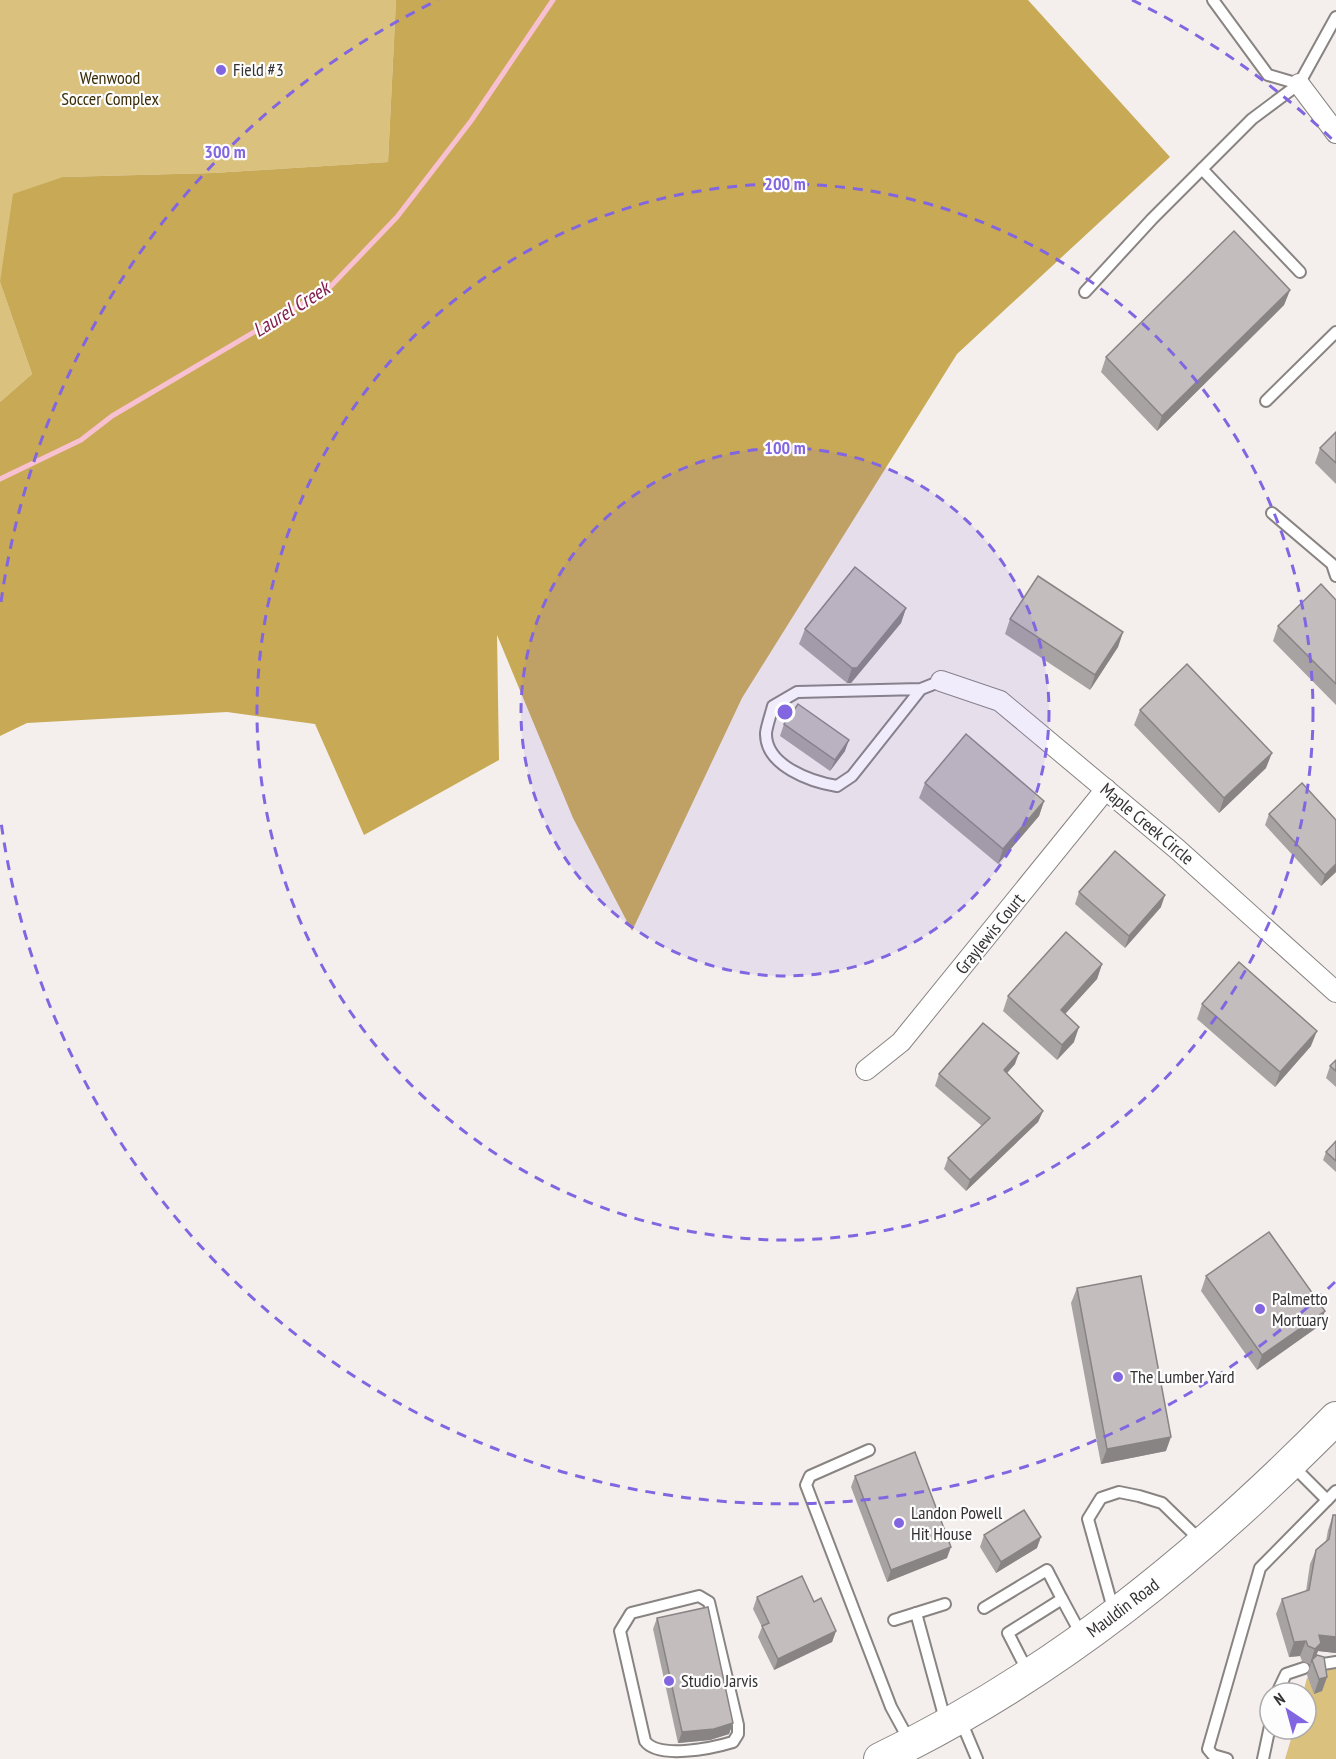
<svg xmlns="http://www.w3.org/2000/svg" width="1336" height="1759" viewBox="0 0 1336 1759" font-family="'PT Sans Narrow',sans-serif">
<rect width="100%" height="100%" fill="#f4efed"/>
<!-- green -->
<g fill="#dac17e">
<polygon points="0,0 396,0 388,162 213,173 63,177 0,282 32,374 0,402"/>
<polygon points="1329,1668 1336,1669 1336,1759 1285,1759 1294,1729 1306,1729 1306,1693 1303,1693 1307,1678"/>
</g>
<!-- forest -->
<polygon fill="#c8a955" points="396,0 1028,0 1170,157 957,354 742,698 632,931 573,818 497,635 499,760 364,835 315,724 227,712 27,723 0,736 0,402 32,374 0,282 13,194 63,177 213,173 388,162"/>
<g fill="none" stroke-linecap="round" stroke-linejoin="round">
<!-- stream -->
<polyline stroke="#f7c1d1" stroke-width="5" points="0,479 81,440 112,416 330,287 397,217 471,121 553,0"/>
<defs>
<g id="service">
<polyline points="1213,0 1268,75 1299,84"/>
<polyline points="1202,169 1300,272"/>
<polyline points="1085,292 1152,219 1252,119 1299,84 1336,17"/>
<polyline points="1266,401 1336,332"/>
<polyline points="1272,513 1332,564 1336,576"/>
<path d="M921,689L852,776L837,786C812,782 765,766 766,733C767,725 771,714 773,706L797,692L921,689L941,681"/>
<polyline points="869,1450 810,1476 806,1485 891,1707 909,1740"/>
<polyline points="1291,1464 1327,1500"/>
<path d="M699,1596L709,1602L738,1725V1734L733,1742C710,1749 658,1759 645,1741L620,1631L631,1613Z"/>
<polyline points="1062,1599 1082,1636"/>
<polyline points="984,1608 1047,1570 1062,1599 1008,1633 1028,1672"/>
<polyline points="1114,1612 1088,1519 1101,1498 1119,1492 1139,1496 1162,1503 1201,1541"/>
<polyline points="916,1613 946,1723"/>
<polyline points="894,1620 945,1604"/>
<polyline points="1317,1665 1336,1662"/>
<polyline points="1277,1693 1286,1674 1304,1668"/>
<polyline points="961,1721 977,1759"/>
<polyline points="1227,1759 1213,1755 1208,1749 1260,1568 1336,1491"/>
<polyline points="1263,1759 1270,1726"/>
</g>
<g id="minor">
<polyline points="1299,84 1336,133"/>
<polyline points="941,681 1000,701 1177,849 1336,992"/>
<polyline points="866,1070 901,1042 1106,789"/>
</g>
<path id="primary" d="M880,1759C1054,1676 1202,1554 1336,1418"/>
</defs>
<!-- service casing -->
<use href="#service" stroke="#888482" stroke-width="14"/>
<!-- minor casing -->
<use href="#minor" stroke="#888482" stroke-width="22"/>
<!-- primary casing -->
<use href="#primary" stroke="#888482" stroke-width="34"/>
<!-- service -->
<use href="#service" stroke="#fff" stroke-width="10"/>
<!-- minor -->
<use href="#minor" stroke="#fff" stroke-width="20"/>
<!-- primary -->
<use href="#primary" stroke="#fff" stroke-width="32"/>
</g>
<!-- wall -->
<g fill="#a8a3a3">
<polygon points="1290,290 1284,305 1157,431 1101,372 1106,357"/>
<polygon points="1336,432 1336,484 1315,463 1320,448"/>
<polygon points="1336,600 1336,705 1273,641 1278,626"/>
<polygon points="906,608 901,623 851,683 847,683 799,644 805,629"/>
<polygon points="1010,619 1123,632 1118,647 1090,690 1005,634"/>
<polygon points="1140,710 1266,768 1219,813 1134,725"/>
<polygon points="784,724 845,751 830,771 780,736"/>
<polygon points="925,783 1044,801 1039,816 998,864 919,798"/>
<polygon points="1269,814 1336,820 1336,872 1321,886 1265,825"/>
<polygon points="1079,892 1161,907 1125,948 1075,904"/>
<polygon points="1102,964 1097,979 1065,1014 1074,1042 1057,1060 1003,1011 1008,996"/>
<polygon points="1202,1004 1311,1046 1275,1087 1197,1019"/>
<polygon points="1336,1060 1336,1087 1326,1078 1330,1066"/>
<polygon points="1015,1064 1007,1073 1043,1111 1038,1122 966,1191 944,1169 948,1158 982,1126 935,1086 939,1074"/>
<polygon points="1336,1141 1336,1172 1323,1160 1326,1152"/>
<polygon points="1206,1276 1319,1326 1257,1370 1201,1291"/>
<polygon points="1077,1288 1166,1451 1101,1464 1071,1303"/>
<polygon points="855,1476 947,1558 887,1582 851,1487"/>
<polygon points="1333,1515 1336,1515 1336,1653 1318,1651 1316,1656 1327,1677 1322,1691 1314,1694 1307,1675 1312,1661 1310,1664 1302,1661 1300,1656 1289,1657 1276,1614 1282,1599 1306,1591 1310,1564 1316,1550 1326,1541 1328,1530"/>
<polygon points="984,1535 1037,1548 996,1573 980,1547"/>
<polygon points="757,1597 814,1602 836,1631 832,1642 774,1670 758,1637 762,1627 753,1609"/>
<polygon points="657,1618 733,1723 729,1734 710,1740 678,1743 653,1629"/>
</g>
<!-- shaded-wall -->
<g fill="#888484">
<polygon points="1290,290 1284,305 1157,431 1162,416"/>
<polygon points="906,608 901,623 851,683 847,683 852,668"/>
<polygon points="1123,632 1118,647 1090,690 1095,675"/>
<polygon points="849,740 845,751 830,771 835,760"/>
<polygon points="1272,753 1266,768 1219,813 1224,798"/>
<polygon points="1044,801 1039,816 998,864 1003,849"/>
<polygon points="1336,864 1336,872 1321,886 1325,875"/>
<polygon points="1165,895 1161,907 1125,948 1129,936"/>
<polygon points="1102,964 1097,979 1055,1025 1061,1010"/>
<polygon points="1079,1027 1074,1042 1057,1060 1062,1045"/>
<polygon points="1317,1031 1311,1046 1275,1087 1280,1072"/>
<polygon points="1019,1053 1015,1064 1000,1081 1004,1070"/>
<polygon points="1043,1111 1038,1122 966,1191 970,1180"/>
<polygon points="1325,1311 1319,1326 1257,1370 1262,1355"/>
<polygon points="1171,1437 1166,1451 1101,1464 1107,1449"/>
<polygon points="1041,1537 1037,1548 996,1573 1001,1562"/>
<polygon points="951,1547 947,1558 887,1582 891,1570"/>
<polygon points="836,1631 832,1642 774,1670 778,1659"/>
<polygon points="1319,1635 1336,1637 1336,1653 1318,1651 1315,1658 1310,1664"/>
<polygon points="1306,1641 1300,1656 1289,1657 1294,1642"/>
<polygon points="1327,1677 1322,1691 1314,1694 1319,1679"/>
<polygon points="733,1723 729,1734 710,1740 678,1743 682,1732"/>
</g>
<!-- building -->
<g fill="#c3bdbd" stroke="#888484" stroke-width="1.5">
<polygon points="1234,231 1290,290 1162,416 1106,357"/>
<polygon points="1336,432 1336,463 1320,448"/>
<polygon points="855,567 906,608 857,668 852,668 805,629"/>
<polygon points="1038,576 1123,632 1095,675 1010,619"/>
<polygon points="1321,584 1336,600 1336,684 1278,626"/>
<polygon points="1187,664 1272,753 1224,798 1140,710"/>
<polygon points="798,704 849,740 835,760 784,724"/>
<polygon points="966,734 1044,801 1003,849 925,783"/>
<polygon points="1302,783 1336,820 1336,864 1325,875 1269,814"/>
<polygon points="1115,851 1165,895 1129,936 1079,892"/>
<polygon points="1066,932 1102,964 1061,1010 1079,1027 1062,1045 1008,996"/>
<polygon points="1239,962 1317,1031 1280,1072 1202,1004"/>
<polygon points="983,1023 1019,1053 1004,1070 1043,1111 970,1180 948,1158 990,1118 939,1074"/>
<polygon points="1336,1060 1336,1071 1330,1066"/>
<polygon points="1336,1141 1336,1161 1326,1152"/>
<polygon points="1269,1232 1325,1311 1262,1355 1206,1276"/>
<polygon points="1141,1276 1171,1437 1107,1449 1077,1288"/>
<polygon points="915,1452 951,1547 891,1570 855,1476"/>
<polygon points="1024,1510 1041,1537 1001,1562 984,1535"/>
<polygon points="1333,1515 1336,1515 1336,1637 1319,1635 1321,1643 1315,1649 1308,1646 1306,1641 1294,1642 1282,1599 1309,1590 1316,1550 1329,1539"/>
<polygon points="802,1576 814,1602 821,1598 836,1631 778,1659 762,1626 769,1623 757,1597"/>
<polygon points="708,1607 733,1723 714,1729 682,1732 657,1618"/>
<polygon points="1317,1655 1324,1657 1327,1677 1319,1679 1312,1660"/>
</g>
<!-- distance rings -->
<circle cx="785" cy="712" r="264" fill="#8266e1" fill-opacity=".12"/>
<g fill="none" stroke="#8266e1" stroke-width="3" stroke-dasharray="10 8">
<circle cx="785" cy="712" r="264"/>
<circle cx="785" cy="712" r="528"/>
<path d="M1335 1282A792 792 0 0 1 1 822M1 602A792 792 0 0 1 438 0M1132 0A792 792 0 0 1 1335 142"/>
</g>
<!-- markers -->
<g fill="#8266e1" stroke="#fefdfd" stroke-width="2">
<circle cx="221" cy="70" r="6"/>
<circle cx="1260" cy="1309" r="6"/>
<circle cx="1118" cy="1377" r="6"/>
<circle cx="899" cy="1523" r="6"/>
<circle cx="669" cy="1681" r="6"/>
</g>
<g text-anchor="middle" stroke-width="4.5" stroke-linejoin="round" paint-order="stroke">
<!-- poi labels -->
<g font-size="18" fill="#343232" stroke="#fefdfd" text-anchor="start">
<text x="233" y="76">Field #3</text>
<text x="1272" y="1305">Palmetto<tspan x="1272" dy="21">Mortuary</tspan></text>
<text x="1130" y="1383">The Lumber Yard</text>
<text x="911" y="1519">Landon Powell<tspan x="911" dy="21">Hit House</tspan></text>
<text x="681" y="1687">Studio Jarvis</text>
</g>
<!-- park labels -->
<g font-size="18" fill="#392c06" stroke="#fefdfd">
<text x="110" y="84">Wenwood<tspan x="110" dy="21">Soccer Complex</tspan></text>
</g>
<!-- street labels -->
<g font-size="18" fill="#343232" stroke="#fefdfd">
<text transform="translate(1147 824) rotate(40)" y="6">Maple Creek Circle</text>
<text transform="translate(990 934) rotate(-51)" y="6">Graylewis Court</text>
<text transform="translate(1123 1608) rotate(-37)" y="6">Mauldin Road</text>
</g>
<!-- water labels -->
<g font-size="20" font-style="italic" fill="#821e4a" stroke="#fefdfd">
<text transform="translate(291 309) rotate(-32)" y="7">Laurel Creek</text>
</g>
</g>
<circle cx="785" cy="712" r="9" fill="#8266e1" stroke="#fefdfd" stroke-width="3"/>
<g font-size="18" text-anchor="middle" font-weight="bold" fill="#8266e1" stroke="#fefdfd" stroke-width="4.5" stroke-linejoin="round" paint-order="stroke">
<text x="225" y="158">300 m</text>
<text x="785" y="190">200 m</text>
<text x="785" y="454">100 m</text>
</g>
<!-- north arrow -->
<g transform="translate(1288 1711) rotate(324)"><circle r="28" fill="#fefdfd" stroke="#adacac" stroke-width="1.5"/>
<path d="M0-4.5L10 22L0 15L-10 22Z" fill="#8266e1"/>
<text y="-9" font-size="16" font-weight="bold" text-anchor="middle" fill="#343232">N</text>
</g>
</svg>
